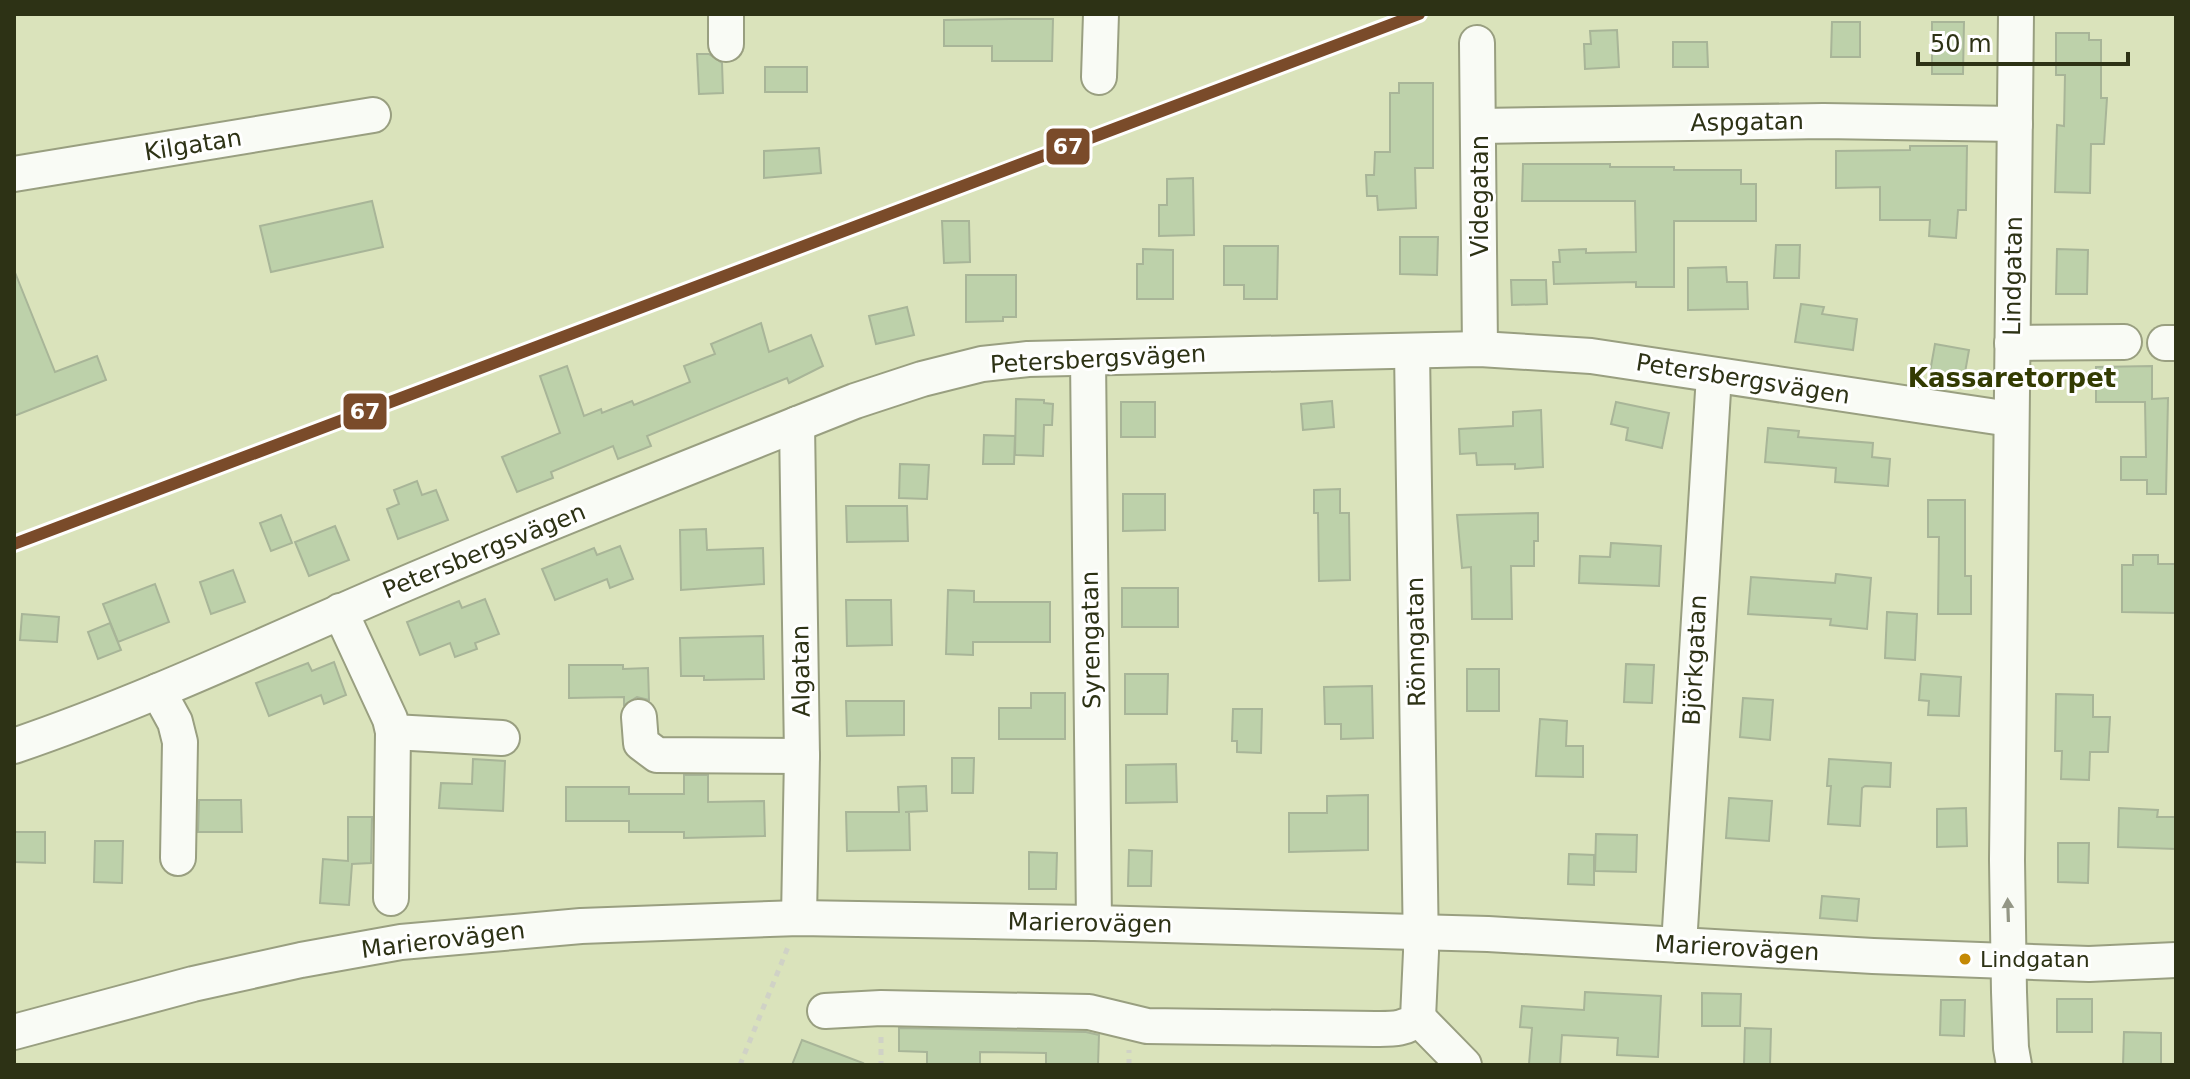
<svg xmlns="http://www.w3.org/2000/svg" width="2190" height="1079" viewBox="0 0 2190 1079" font-family="'DejaVu Sans',sans-serif">
<rect width="100%" height="100%" fill="#dae3bb"/>
<!-- building -->
<g fill="#bdd1aa" stroke="#a8b598" stroke-width="2">
<polygon points="1010,19 1053,19 1052,61 992,61 992,46 944,46 944,20"/>
<polygon points="1832,22 1860,22 1860,57 1831,57"/>
<polygon points="1932,22 1964,22 1963,74 1932,74"/>
<polygon points="1617,30 1619,67 1585,69 1584,44 1591,44 1590,31"/>
<polygon points="2056,33 2089,33 2089,40 2101,40 2101,98 2107,98 2104,144 2091,144 2090,193 2055,192 2057,125 2064,126 2065,75 2056,75"/>
<polygon points="1673,42 1707,42 1708,67 1673,67"/>
<polygon points="697,54 709,54 722,63 723,93 699,94"/>
<rect x="765" y="67" width="42" height="25"/>
<polygon points="1399,83 1433,83 1433,168 1415,168 1416,208 1378,210 1377,196 1367,196 1366,175 1374,175 1375,152 1390,152 1390,93 1399,93"/>
<polygon points="1910,146 1967,146 1966,210 1958,210 1956,238 1929,236 1930,220 1880,220 1880,187 1836,188 1836,151 1910,150"/>
<polygon points="819,148 821,173 764,178 764,151"/>
<polygon points="1523,164 1610,164 1610,167 1674,167 1674,170 1741,170 1741,184 1756,184 1756,221 1674,221 1674,287 1636,287 1636,282 1554,284 1553,262 1560,262 1559,250 1586,249 1586,253 1636,252 1635,201 1522,201"/>
<polygon points="1193,178 1194,235 1159,236 1159,205 1167,205 1167,179"/>
<polygon points="372,201 383,247 271,272 260,226"/>
<polygon points="942,221 969,221 970,262 944,263"/>
<polygon points="1400,237 1438,237 1437,275 1400,274"/>
<polygon points="1776,245 1800,245 1799,278 1774,278"/>
<polygon points="1224,246 1278,246 1277,299 1244,299 1244,285 1224,285"/>
<polygon points="1143,249 1173,250 1173,299 1137,299 1137,264 1143,264"/>
<polygon points="2057,249 2088,250 2087,294 2056,294"/>
<polygon points="1726,267 1727,282 1747,282 1748,309 1688,310 1688,268"/>
<polygon points="14,270 55,372 97,356 106,380 14,416"/>
<polygon points="966,275 1016,275 1016,317 1003,317 1003,321 966,322"/>
<polygon points="1511,280 1546,280 1547,304 1512,305"/>
<polygon points="1801,304 1824,307 1822,314 1857,319 1853,350 1795,342"/>
<polygon points="907,307 914,335 876,344 869,316"/>
<polygon points="761,323 769,352 811,335 823,366 789,383 787,378 647,436 651,446 618,459 613,446 551,472 553,478 517,492 502,457 560,433 540,376 567,366 584,416 601,409 602,413 632,401 634,405 690,382 684,366 715,354 711,344"/>
<polygon points="1935,344 1969,350 1964,378 1930,372"/>
<polygon points="2152,366 2152,399 2168,398 2166,494 2147,494 2147,480 2121,480 2121,457 2146,457 2145,402 2096,402 2096,367"/>
<polygon points="1016,399 1044,400 1044,403 1053,404 1052,425 1044,425 1043,456 1015,455"/>
<polygon points="1332,401 1334,427 1303,430 1301,404"/>
<rect x="1121" y="402" width="34" height="35"/>
<polygon points="1616,402 1669,413 1662,448 1626,440 1628,428 1611,424"/>
<polygon points="1541,410 1543,467 1515,469 1515,464 1477,465 1476,453 1460,454 1459,429 1513,426 1513,412"/>
<polygon points="1768,428 1799,431 1798,437 1873,443 1872,457 1890,459 1888,486 1835,482 1836,468 1765,462"/>
<polygon points="984,435 1015,436 1014,464 983,464"/>
<polygon points="900,464 929,465 927,499 899,498"/>
<polygon points="417,481 422,495 436,490 448,520 398,539 387,509 399,504 394,490"/>
<polygon points="1340,489 1340,513 1349,513 1350,580 1319,581 1318,513 1314,513 1314,490"/>
<polygon points="1123,494 1165,494 1165,530 1123,531"/>
<polygon points="1928,500 1965,500 1965,576 1971,576 1971,614 1938,614 1939,537 1928,537"/>
<polygon points="846,506 907,506 908,541 847,542"/>
<polygon points="1538,513 1538,541 1534,541 1534,566 1511,566 1512,619 1472,619 1471,567 1462,568 1457,515"/>
<polygon points="281,515 292,543 271,551 260,523"/>
<polygon points="335,526 349,560 309,576 295,542"/>
<polygon points="706,529 707,550 763,548 764,584 681,590 680,530"/>
<polygon points="1611,543 1661,546 1659,586 1579,583 1580,556 1610,557"/>
<polygon points="620,546 633,579 610,588 607,579 555,600 542,569 594,548 597,555"/>
<polygon points="2133,555 2158,555 2158,564 2176,564 2176,613 2122,612 2122,565 2133,565"/>
<polygon points="233,570 245,602 211,614 200,582"/>
<polygon points="1836,574 1871,578 1867,629 1830,625 1831,619 1748,614 1751,577 1835,583"/>
<polygon points="155,584 169,622 118,642 103,604"/>
<rect x="1122" y="588" width="56" height="39"/>
<polygon points="948,590 974,591 974,602 1050,602 1050,642 973,642 973,655 946,654"/>
<polygon points="485,599 499,634 475,643 477,649 455,657 450,643 420,655 407,622 459,601 462,608"/>
<polygon points="846,600 891,600 892,645 847,646"/>
<polygon points="1887,612 1917,614 1915,660 1885,658"/>
<polygon points="22,614 59,617 57,642 20,640"/>
<polygon points="110,623 121,650 98,659 88,632"/>
<polygon points="763,636 764,679 704,680 704,676 681,676 680,638"/>
<polygon points="334,662 346,695 324,704 321,695 269,716 256,683 308,663 312,671"/>
<polygon points="1626,664 1654,665 1652,703 1624,702"/>
<polygon points="569,665 623,665 623,669 648,668 649,700 637,697 624,705 624,697 569,698"/>
<rect x="1467" y="669" width="32" height="42"/>
<polygon points="1125,674 1168,674 1167,714 1125,714"/>
<polygon points="1921,674 1961,677 1959,716 1928,715 1929,701 1919,700"/>
<polygon points="1372,686 1373,738 1341,739 1341,724 1325,724 1324,687"/>
<polygon points="1031,693 1065,693 1065,739 999,739 999,708 1031,708"/>
<polygon points="2056,694 2093,695 2093,717 2110,717 2108,752 2090,752 2089,780 2061,779 2062,751 2055,751"/>
<polygon points="1743,698 1773,700 1770,740 1740,737"/>
<polygon points="846,701 904,701 904,735 847,736"/>
<polygon points="1233,709 1262,709 1261,753 1237,752 1237,741 1232,741"/>
<polygon points="1540,719 1567,721 1566,746 1583,746 1583,777 1536,776"/>
<polygon points="952,758 974,758 973,793 952,793"/>
<polygon points="473,759 505,761 503,811 439,808 441,783 472,784"/>
<polygon points="1829,759 1891,763 1890,787 1865,786 1862,788 1860,826 1828,824 1831,786 1827,786"/>
<polygon points="1176,764 1177,802 1126,803 1126,765"/>
<polygon points="684,775 708,775 708,802 764,801 765,836 684,838 684,832 629,832 629,821 566,821 566,787 629,787 629,794 684,794"/>
<polygon points="926,786 927,811 905,812 909,812 910,850 847,851 846,812 899,812 898,787"/>
<polygon points="1368,795 1368,850 1289,852 1289,813 1327,813 1327,796"/>
<polygon points="1729,798 1772,801 1769,841 1726,838"/>
<polygon points="199,800 241,800 242,832 198,832"/>
<polygon points="1966,808 1967,846 1937,847 1937,809"/>
<polygon points="2119,808 2158,810 2157,817 2176,817 2176,849 2118,847"/>
<polygon points="348,817 372,817 371,863 352,864 349,905 320,903 323,859 348,861"/>
<polygon points="14,832 45,832 45,863 14,862"/>
<polygon points="1596,834 1637,835 1636,872 1595,871"/>
<polygon points="95,841 123,841 122,883 94,882"/>
<polygon points="2058,843 2089,843 2088,883 2058,882"/>
<polygon points="1129,850 1152,851 1151,886 1128,886"/>
<polygon points="1029,852 1057,853 1056,889 1029,889"/>
<polygon points="1569,854 1594,855 1594,885 1568,884"/>
<polygon points="1822,896 1859,899 1857,921 1820,918"/>
<polygon points="1585,992 1661,996 1658,1057 1617,1055 1618,1038 1562,1035 1560,1065 1529,1064 1532,1028 1520,1027 1522,1006 1584,1010"/>
<polygon points="1702,993 1741,994 1740,1026 1702,1026"/>
<rect x="2057" y="999" width="35" height="33"/>
<polygon points="1941,1000 1965,1000 1964,1036 1940,1035"/>
<polygon points="899,1028 1086,1032 1099,1035 1098,1065 1046,1065 1046,1053 980,1052 980,1065 927,1065 927,1052 899,1051"/>
<polygon points="1745,1028 1771,1029 1770,1065 1744,1065"/>
<polygon points="2124,1032 2161,1033 2161,1065 2123,1065"/>
<polygon points="802,1040 863,1063 862,1065 792,1065"/>
</g>
<g fill="none" stroke-linecap="round" stroke-linejoin="round">
<defs>
<g id="minor">
<polyline points="726,14 726,44"/>
<polyline points="1477,43 1480,349"/>
<polyline points="1099,77 1101,14"/>
<polyline points="1480,126 1823,121 2015,124"/>
<polyline points="14,174 373,115"/>
<polyline points="2012,343 2124,342"/>
<polyline points="2165,343 2176,343"/>
<polyline points="1088,358 1094,923"/>
<polyline points="797,424 802,756 799,918"/>
<polyline points="340,611 390,719 393,732 391,898"/>
<polyline points="158,691 175,722 180,742 178,858"/>
<polyline points="639,717 641,743 657,755 802,756"/>
<polyline points="393,732 502,738"/>
<path d="M14,746C155,698 290,632 428,574C569,514 712,458 855,401L922,379L982,364L1028,359L1480,349L1591,356L2010,419"/>
<polyline points="1679,945 1714,375"/>
<path d="M825,1011L881,1008L1089,1012L1147,1026L1375,1029C1391,1029 1406,1030 1418,1018L1421,952L1412,351"/>
<polyline points="1418,1018 1464,1065"/>
<polyline points="14,1032 193,984 301,960 401,942 581,926 799,918 1094,923 1488,934 1873,956 2089,964 2176,960"/>
<polyline points="2014,1065 2011,1048 2009,992 2007,860 2016,14"/>
</g>
</defs>
<!-- minor casing -->
<use href="#minor" stroke="#999f80" stroke-width="38"/>
<!-- path -->
<g stroke="#d0d2c6" stroke-width="5" stroke-dasharray="6 6" stroke-linecap="butt">
<polyline points="881,1037 881,1065"/>
<polyline points="740,1065 788,947"/>
<polyline points="1129,1065 1129,1050"/>
</g>
<!-- minor -->
<use href="#minor" stroke="#f9fbf5" stroke-width="34"/>
<defs>
<polyline id="rail-1" points="14,544 1419,14"/>
</defs>
<!-- rail-1 casing -->
<use href="#rail-1" stroke="#fff" stroke-width="18"/>
<!-- rail-1 -->
<use href="#rail-1" stroke="#7a4b2a" stroke-width="12"/>
</g>
<!-- one-way arrows -->
<defs><path id="oneway-solid" d="M-6-.8H1V-3.2L6.5 0L1 3.2V.8H-6Z" transform="scale(2)"/></defs>
<use fill="#939685" href="#oneway-solid" transform="translate(2008 910) rotate(-92)"/>
<!-- markers -->
<circle fill="#c48905" stroke="#fff" stroke-width="3" cx="1965" cy="959" r="7"/>
<g text-anchor="middle" stroke-width="6" stroke-linejoin="round" paint-order="stroke">
<!-- bus labels -->
<g font-size="22" fill="#2d3215" stroke="#fff" text-anchor="start">
<text x="1980" y="967">Lindgatan</text>
</g>
<!-- street labels -->
<g font-size="24" fill="#2d3215" stroke="#fff">
<text transform="translate(1747 122) rotate(-1)" y="8">Aspgatan</text>
<text transform="translate(193 145) rotate(-9)" y="8">Kilgatan</text>
<text transform="translate(1480 196) rotate(-90)" y="8">Videgatan</text>
<text transform="translate(2013 276) rotate(-89)" y="8">Lindgatan</text>
<text transform="translate(1098 359) rotate(-3)" y="8">Petersbergsvägen</text>
<text transform="translate(1743 379) rotate(9)" y="8">Petersbergsvägen</text>
<text transform="translate(484 551) rotate(-22)" y="8">Petersbergsvägen</text>
<text transform="translate(1091 640) rotate(-91)" y="8">Syrengatan</text>
<text transform="translate(1416 642) rotate(-91)" y="8">Rönngatan</text>
<text transform="translate(1695 660) rotate(-87)" y="8">Björkgatan</text>
<text transform="translate(801 671) rotate(-91)" y="8">Algatan</text>
<text transform="translate(1090 923) rotate(1)" y="8">Marierovägen</text>
<text transform="translate(443 940) rotate(-7)" y="8">Marierovägen</text>
<text transform="translate(1737 948) rotate(3)" y="8">Marierovägen</text>
</g>
<!-- neighbourhood labels -->
<g font-size="26" font-weight="bold" fill="#333b02" stroke="#fff">
<text x="2012" y="387">Kassaretorpet</text>
</g>
</g>
<g stroke="#fff" stroke-width="3">
<rect x="1045" y="127" width="46" height="39" rx="8" fill="#7a4b2a"/>
<rect x="342" y="392" width="46" height="39" rx="8" fill="#7a4b2a"/>
</g>
<g font-size="22" text-anchor="middle" font-weight="bold" fill="#fff">
<text x="1068" y="154">67</text>
<text x="365" y="419">67</text>
</g>
<!-- border -->
<rect width="2190" height="1079" fill="none" stroke="#2d3215" stroke-width="32"/>
<!-- scale -->
<path d="M1918 52v12h210v-12" fill="none" stroke="#2d3215" stroke-width="4"/>
<text x="1930" y="52" font-size="24" fill="#2d3215" stroke="#ffffff" stroke-width="6" paint-order="stroke">50 m</text>
</svg>
